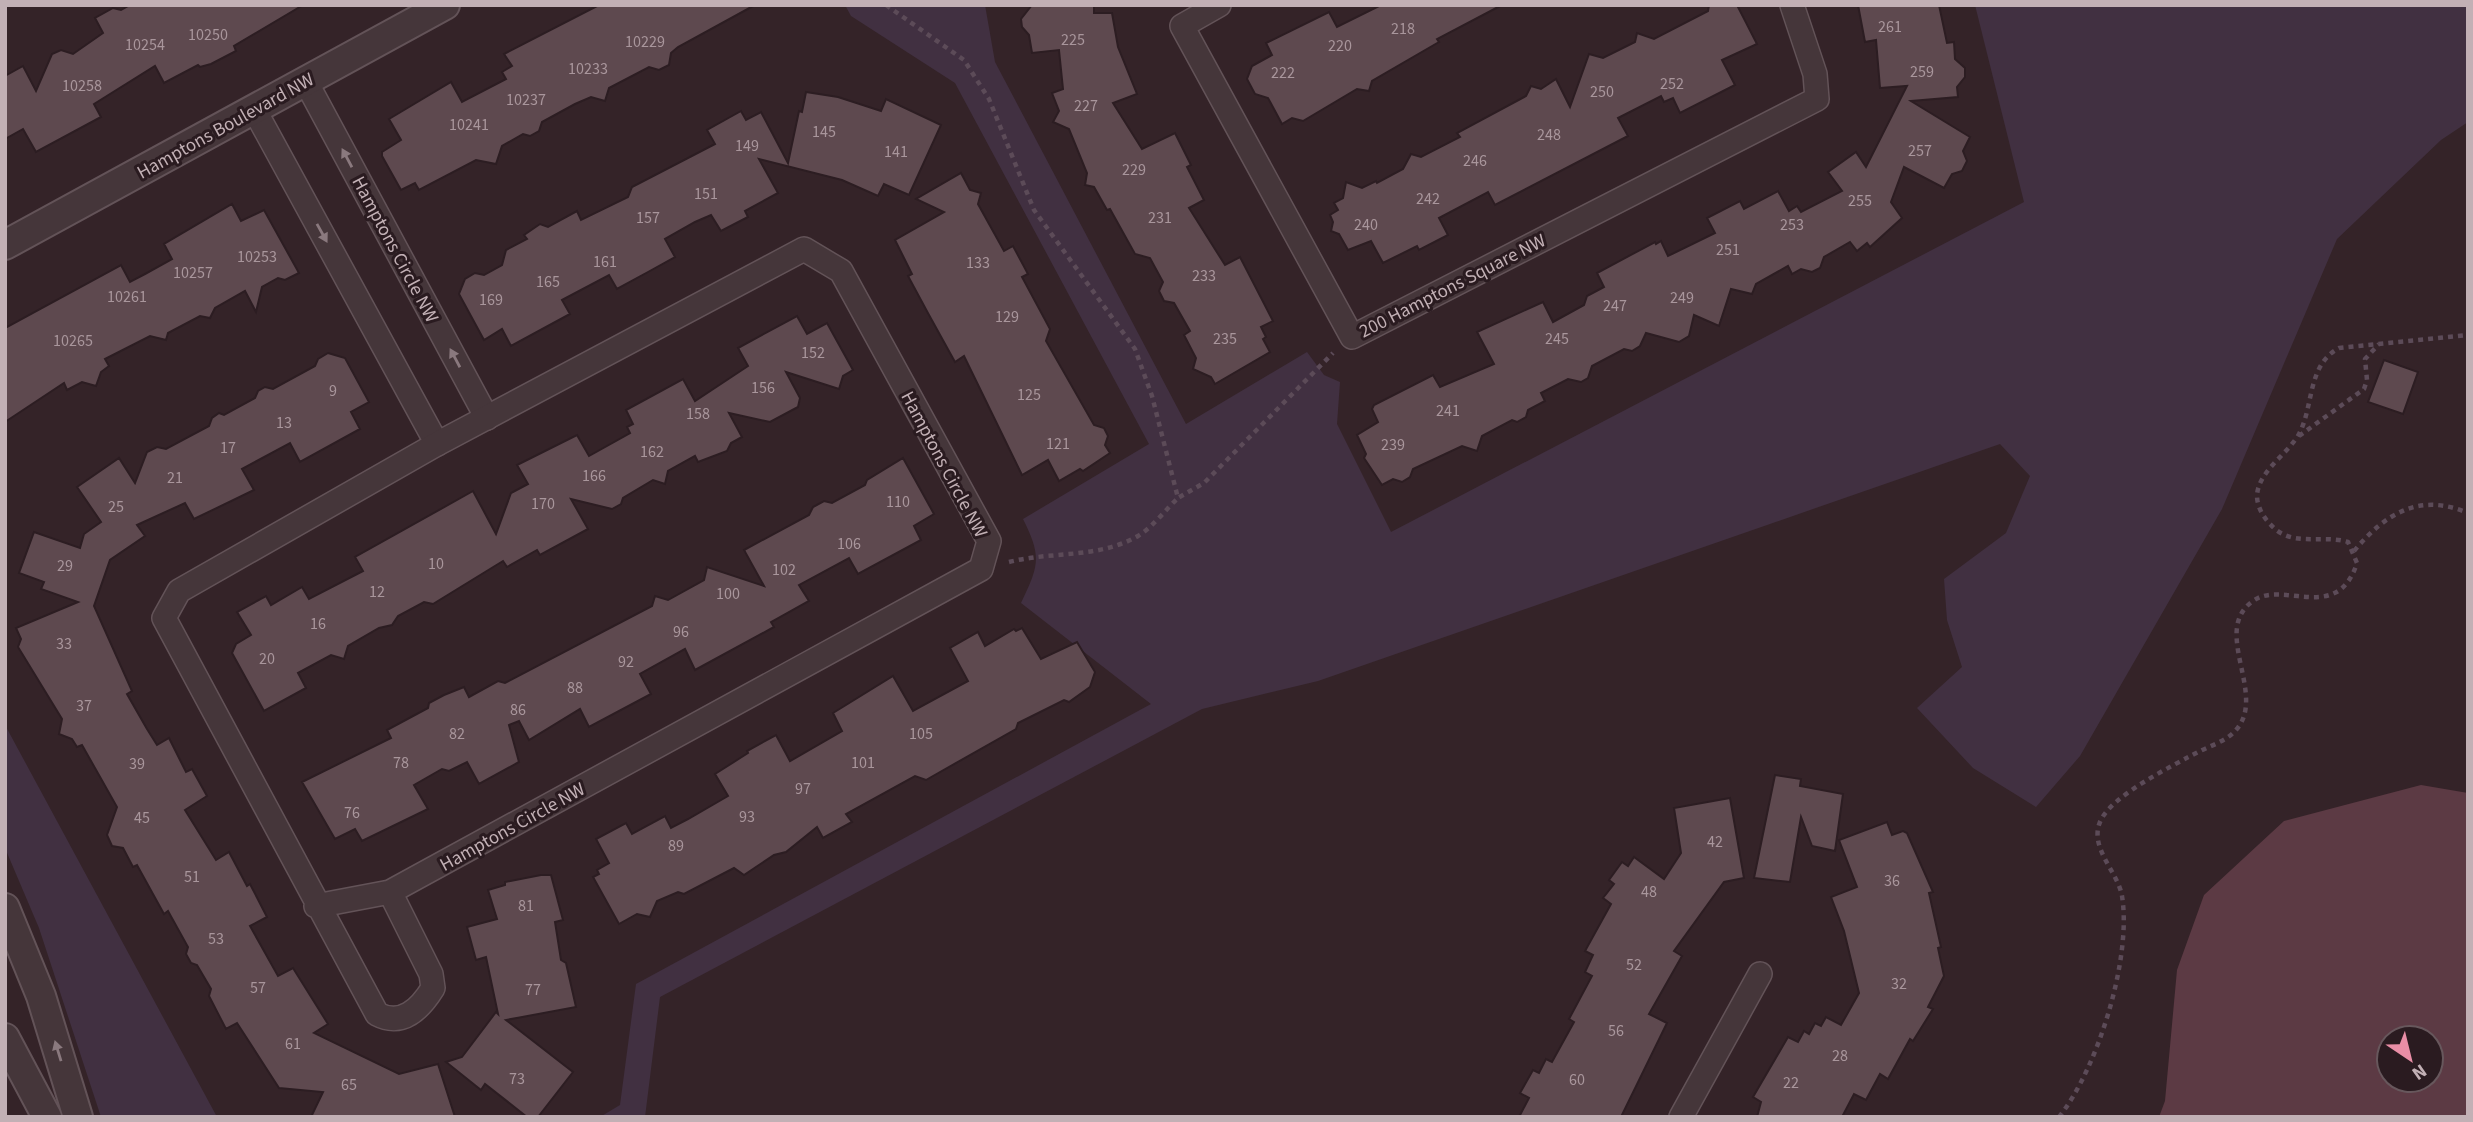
<svg xmlns="http://www.w3.org/2000/svg" width="2473" height="1122" viewBox="0 0 2473 1122" font-family="'Source Sans 3',sans-serif">
<rect width="100%" height="100%" fill="#342328"/>
<!-- green -->
<g fill="#413041">
<path d="M845,5H985L995,62L1186,424L1307,352L1324,375L1340,382L1337,424L1391,532L2024,202L1975,5H2468V122L2441,140L2337,239L2222,509L2080,756L2036,807L1973,768L1917,708L1962,667L1947,620L1944,579L2006,533L2030,476L2000,444L1318,681L1202,709L660,997L645,1117H600L620,1105L636,984L1151,704L1021,603C1039,565 1042,557 1023,519L1149,444L955,83L851,16Z"/>
<polygon points="5,725 217,1117 101,1117 39,928 5,848"/>
</g>
<!-- water -->
<path fill="#5c3a44" fill-rule="evenodd" d="M2421,785L2468,793V1117H2159L2165,1101L2177,970L2204,895L2284,821ZM2389,1038H2431V1080H2389Z"/>
<!-- building -->
<g fill="#5e494f" stroke="#2c1d22" stroke-width="2">
<polygon points="130,5 303,5 234,46 236,51 211,64 200,67 198,65 164,83 155,66 94,104 101,117 36,152 23,129 5,139 5,76 23,66 36,91 52,54 61,50 73,54 103,33 95,18 113,8 121,10"/>
<polygon points="599,5 755,5 678,47 671,53 669,65 659,70 649,67 609,88 605,101 591,97 575,104 542,122 539,131 530,136 523,134 502,146 496,164 476,160 419,190 415,183 401,190 382,156 382,152 401,140 389,119 451,82 462,102 506,79 502,72 512,66 504,54"/>
<polygon points="1032,5 1094,5 1094,13 1112,13 1118,47 1137,94 1113,103 1142,149 1175,133 1191,165 1187,167 1204,200 1189,208 1225,265 1240,257 1273,321 1261,327 1266,337 1263,339 1270,352 1215,384 1211,377 1193,369 1196,358 1184,335 1190,331 1174,303 1164,301 1159,291 1163,282 1150,258 1135,254 1110,209 1107,210 1094,187 1085,185 1087,173 1069,129 1053,122 1059,111 1052,93 1063,89 1059,50 1032,53 1029,35 1022,27 1021,19"/>
<polygon points="1381,5 1502,5 1437,39 1439,42 1372,81 1369,91 1357,89 1303,121 1292,118 1282,124 1268,98 1255,94 1247,79 1252,66 1272,55 1266,43 1329,12 1337,27"/>
<polygon points="1709,5 1737,5 1757,44 1722,60 1735,85 1680,113 1673,98 1664,102 1661,96 1618,118 1628,136 1495,205 1488,192 1439,218 1448,235 1419,250 1417,246 1383,263 1371,241 1348,250 1339,234 1331,231 1333,222 1330,215 1338,210 1334,203 1343,198 1346,182 1362,188 1376,181 1377,183 1403,169 1411,154 1421,157 1460,137 1457,133 1526,96 1531,86 1541,89 1556,79 1570,107 1589,54 1603,58 1635,42 1637,33 1654,39 1708,11"/>
<polygon points="1858,5 1939,5 1947,43 1954,42 1955,59 1965,68 1965,77 1957,87 1958,97 1911,101 1970,137 1963,151 1967,161 1962,171 1952,174 1944,188 1904,167 1891,202 1902,218 1870,247 1867,243 1857,251 1850,242 1824,257 1820,268 1812,272 1801,269 1792,274 1788,266 1756,284 1752,294 1731,289 1719,326 1694,315 1689,336 1679,342 1646,333 1640,346 1632,351 1624,349 1592,366 1588,378 1581,382 1568,379 1541,393 1545,401 1528,410 1526,417 1517,422 1512,420 1482,436 1477,451 1462,446 1413,469 1410,477 1402,482 1393,479 1382,485 1364,458 1366,454 1357,435 1378,422 1372,409 1374,405 1433,375 1440,387 1494,364 1477,332 1543,302 1553,322 1584,305 1587,296 1604,287 1597,273 1655,242 1656,244 1661,241 1668,256 1715,233 1707,218 1740,201 1744,209 1778,191 1789,211 1797,206 1801,212 1842,191 1828,172 1856,152 1866,167 1907,86 1880,88 1876,40 1865,42"/>
<polygon points="806,92 838,97 881,111 886,99 941,125 909,195 884,184 878,196 842,180 759,159 778,193 745,211 748,217 721,231 711,215 695,222 665,239 675,257 648,272 617,289 609,275 562,300 570,314 511,346 502,329 484,340 459,294 465,279 475,273 484,275 502,265 506,250 527,239 524,235 540,224 548,227 577,211 581,220 628,197 632,187 715,144 707,130 741,111 746,120 761,112 788,163 799,111 802,112"/>
<polygon points="961,173 970,190 981,193 978,204 1004,251 1013,246 1028,274 1022,277 1050,329 1046,341 1094,425 1104,428 1108,436 1105,445 1110,453 1083,471 1080,469 1059,481 1048,460 1022,475 964,356 955,362 929,315 908,276 912,274 895,240 944,212 916,199"/>
<polygon points="232,204 241,221 264,210 299,273 285,280 278,278 262,287 256,312 245,291 215,308 210,318 200,316 168,333 166,340 150,336 105,359 109,366 101,372 96,386 82,382 67,390 64,383 5,422 5,328 121,265 130,282 145,274 172,259 164,244"/>
<polygon points="797,316 807,334 827,323 853,370 843,376 839,389 786,372 800,398 798,407 770,422 729,413 742,437 731,443 727,451 698,462 695,456 668,471 665,484 653,480 623,498 621,504 612,509 571,499 588,529 540,555 537,550 507,567 503,561 433,604 424,602 398,616 392,625 379,628 348,646 344,659 331,655 298,673 306,688 264,711 232,653 236,644 251,635 237,612 266,596 271,605 302,587 309,599 363,571 355,557 473,491 496,534 511,493 528,484 517,465 577,435 589,456 630,433 627,427 633,424 626,410 683,379 695,401 748,366 738,348"/>
<polygon points="328,353 345,358 369,402 351,412 360,429 300,462 290,443 242,469 254,490 194,519 185,503 137,525 145,536 110,560 94,606 132,691 127,694 147,729 157,745 169,738 186,772 192,769 207,796 185,810 216,860 229,852 247,886 250,884 267,917 250,926 278,976 293,968 328,1024 314,1033 399,1074 438,1064 455,1117 311,1117 323,1092 279,1088 237,1023 226,1029 209,996 211,989 197,965 191,963 186,954 188,947 168,911 164,914 137,865 133,867 123,848 112,846 107,835 117,807 82,745 77,747 72,739 59,734 62,719 18,647 21,639 16,628 78,602 41,589 44,582 19,573 34,532 80,548 84,534 101,522 77,487 119,458 135,483 147,452 157,447 166,449 209,426 212,418 219,413 224,415 255,398 258,391 265,387 273,389 315,366 318,359"/>
<polygon points="2384,360 2418,372 2403,414 2368,402"/>
<polygon points="903,458 934,514 914,526 921,540 858,574 849,558 799,585 809,601 771,622 774,627 695,670 685,649 640,674 651,694 589,727 580,709 529,740 519,721 509,725 519,762 479,784 467,762 449,771 442,769 414,785 428,809 362,841 355,829 335,839 302,782 391,738 387,730 428,708 429,703 444,695 464,687 469,697 498,681 505,683 652,606 655,596 668,600 704,580 707,567 764,586 744,550 809,515 813,507 824,501 832,503 865,485 867,480"/>
<polygon points="1022,628 1041,659 1077,642 1095,672 1090,687 1069,702 1064,700 1018,723 1016,729 926,780 915,776 846,814 852,822 823,838 817,827 786,852 774,855 744,875 734,868 684,894 678,892 657,901 650,917 637,914 619,924 593,877 599,874 597,870 609,863 596,839 626,823 632,834 665,816 671,828 688,819 728,796 715,774 748,753 747,751 776,735 790,761 842,731 833,713 893,676 913,711 968,681 950,648 978,632 985,646 1014,629 1016,631"/>
<polygon points="1775,775 1801,779 1800,786 1843,794 1835,851 1812,846 1801,817 1790,882 1754,878"/>
<polygon points="1730,798 1744,878 1724,882 1674,951 1682,956 1649,1014 1667,1023 1621,1117 1519,1117 1529,1098 1520,1093 1533,1070 1539,1073 1546,1059 1552,1062 1574,1022 1569,1019 1592,976 1585,972 1593,955 1585,951 1611,904 1603,898 1614,884 1609,880 1622,862 1628,866 1634,857 1664,879 1681,853 1674,808"/>
<polygon points="1887,822 1892,835 1903,831 1907,833 1933,892 1929,893 1941,947 1938,948 1944,976 1928,1007 1933,1009 1913,1041 1910,1039 1888,1079 1880,1074 1866,1100 1854,1094 1842,1117 1757,1117 1761,1102 1753,1097 1788,1037 1798,1042 1804,1031 1809,1034 1815,1023 1821,1026 1826,1017 1841,1025 1859,993 1844,931 1831,897 1857,887 1839,840"/>
<polygon points="541,875 551,875 563,920 555,922 561,960 566,963 576,1007 506,1020 573,1072 538,1117 527,1117 485,1084 481,1090 446,1062 462,1057 496,1012 498,1014 486,957 476,960 467,927 497,919 488,890 505,885 505,882"/>
</g>
<g fill="none" stroke-linecap="round" stroke-linejoin="round">
<defs>
<g id="minor">
<polyline points="1219,5 1182,26 1352,337 1817,99 1815,74 1792,5"/>
<polyline points="305,80 487,418"/>
<polyline points="254,109 437,444"/>
<path d="M316,906L390,892L981,569L989,541L841,271L804,249L437,444L179,591L164,618L377,1014C402,1027 420,1009 433,988L431,974L390,892"/>
<polyline points="1681,1117 1760,974"/>
</g>
<g id="tertiary">
<polyline points="5,245 445,5"/>
<polyline points="5,908 41,996 78,1117"/>
<polyline points="5,1038 47,1117"/>
</g>
</defs>
<!-- minor casing -->
<use href="#minor" stroke="#635358" stroke-width="26"/>
<!-- tertiary casing -->
<use href="#tertiary" stroke="#635358" stroke-width="32"/>
<!-- path -->
<g stroke="#5c4b58" stroke-width="4.5" stroke-dasharray="5 5" stroke-linecap="butt">
<polyline points="886,5 964,60 989,99 1034,210 1135,349 1152,396 1178,498 1204,483 1333,353"/>
<polyline points="2299,436 2364,389 2367,380 2365,359 2379,344"/>
<path d="M2354,551C2385,514 2419,492 2468,513"/>
<path d="M1009,562C1052,551 1098,559 1138,536C1153,527 1166,509 1178,498"/>
<path d="M2059,1117C2098,1068 2132,958 2122,896C2118,872 2089,848 2100,822C2110,796 2174,765 2198,752C2210,746 2226,741 2235,731C2269,696 2210,631 2253,601C2283,579 2337,625 2357,563L2348,542C2322,534 2291,548 2271,525C2264,518 2257,507 2257,496C2258,471 2288,454 2299,434C2314,406 2307,365 2339,348L2468,335"/>
</g>
<!-- minor -->
<use href="#minor" stroke="#45363a" stroke-width="23"/>
<!-- tertiary -->
<use href="#tertiary" stroke="#45363a" stroke-width="28"/>
</g>
<!-- one-way arrows -->
<defs><path id="oneway-solid" d="M-6-.8H1V-3.2L6.5 0L1 3.2V.8H-6Z" transform="scale(1.75)"/></defs>
<g fill="#8a797e">
<use href="#oneway-solid" transform="translate(347 158) rotate(-118)"/>
<use href="#oneway-solid" transform="translate(322 233) rotate(61)"/>
<use href="#oneway-solid" transform="translate(455 358) rotate(-118)"/>
<use href="#oneway-solid" transform="translate(58 1051) rotate(-107)"/>
</g>
<g text-anchor="middle" stroke-width="6" stroke-linejoin="round" paint-order="stroke">
<!-- number labels -->
<g font-size="16" fill="#a9969c">
<text x="1890" y="32">261</text>
<text x="1403" y="34">218</text>
<text x="208" y="40">10250</text>
<text x="1073" y="45">225</text>
<text x="645" y="47">10229</text>
<text x="145" y="50">10254</text>
<text x="1340" y="51">220</text>
<text x="588" y="74">10233</text>
<text x="1922" y="77">259</text>
<text x="1283" y="78">222</text>
<text x="1672" y="89">252</text>
<text x="82" y="91">10258</text>
<text x="1602" y="97">250</text>
<text x="526" y="105">10237</text>
<text x="1086" y="111">227</text>
<text x="469" y="130">10241</text>
<text x="824" y="137">145</text>
<text x="1549" y="140">248</text>
<text x="747" y="151">149</text>
<text x="1920" y="156">257</text>
<text x="896" y="157">141</text>
<text x="1475" y="166">246</text>
<text x="1134" y="175">229</text>
<text x="706" y="199">151</text>
<text x="1428" y="204">242</text>
<text x="1860" y="206">255</text>
<text x="648" y="223">157</text>
<text x="1160" y="223">231</text>
<text x="1366" y="230">240</text>
<text x="1792" y="230">253</text>
<text x="1728" y="255">251</text>
<text x="257" y="262">10253</text>
<text x="605" y="267">161</text>
<text x="978" y="268">133</text>
<text x="193" y="278">10257</text>
<text x="1204" y="281">233</text>
<text x="548" y="287">165</text>
<text x="127" y="302">10261</text>
<text x="1682" y="303">249</text>
<text x="491" y="305">169</text>
<text x="1615" y="311">247</text>
<text x="1007" y="322">129</text>
<text x="1225" y="344">235</text>
<text x="1557" y="344">245</text>
<text x="73" y="346">10265</text>
<text x="813" y="358">152</text>
<text x="763" y="393">156</text>
<text x="333" y="396">9</text>
<text x="1029" y="400">125</text>
<text x="1448" y="416">241</text>
<text x="698" y="419">158</text>
<text x="284" y="428">13</text>
<text x="1058" y="449">121</text>
<text x="1393" y="450">239</text>
<text x="228" y="453">17</text>
<text x="652" y="457">162</text>
<text x="594" y="481">166</text>
<text x="175" y="483">21</text>
<text x="898" y="507">110</text>
<text x="543" y="509">170</text>
<text x="116" y="512">25</text>
<text x="849" y="549">106</text>
<text x="436" y="569">10</text>
<text x="65" y="571">29</text>
<text x="784" y="575">102</text>
<text x="377" y="597">12</text>
<text x="728" y="599">100</text>
<text x="318" y="629">16</text>
<text x="681" y="637">96</text>
<text x="64" y="649">33</text>
<text x="267" y="664">20</text>
<text x="626" y="667">92</text>
<text x="575" y="693">88</text>
<text x="84" y="711">37</text>
<text x="518" y="715">86</text>
<text x="457" y="739">82</text>
<text x="921" y="739">105</text>
<text x="401" y="768">78</text>
<text x="863" y="768">101</text>
<text x="137" y="769">39</text>
<text x="803" y="794">97</text>
<text x="352" y="818">76</text>
<text x="747" y="822">93</text>
<text x="142" y="823">45</text>
<text x="1715" y="847">42</text>
<text x="676" y="851">89</text>
<text x="192" y="882">51</text>
<text x="1892" y="886">36</text>
<text x="1649" y="897">48</text>
<text x="526" y="911">81</text>
<text x="216" y="944">53</text>
<text x="1634" y="970">52</text>
<text x="1899" y="989">32</text>
<text x="258" y="993">57</text>
<text x="533" y="995">77</text>
<text x="1616" y="1036">56</text>
<text x="293" y="1049">61</text>
<text x="1840" y="1061">28</text>
<text x="517" y="1084">73</text>
<text x="1577" y="1085">60</text>
<text x="1791" y="1088">22</text>
<text x="349" y="1090">65</text>
</g>
<!-- street labels -->
<g font-size="19" fill="#c2b0b5" stroke="#2a1b20">
<text transform="translate(225 125) rotate(-29)" y="7">Hamptons Boulevard NW</text>
<text transform="translate(396 249) rotate(62)" y="7">Hamptons Circle NW</text>
<text transform="translate(1452 285) rotate(-27)" y="7">200 Hamptons Square NW</text>
<text transform="translate(945 464) rotate(62)" y="7">Hamptons Circle NW</text>
<text transform="translate(512 826) rotate(-29)" y="7">Hamptons Circle NW</text>
</g>
</g>
<!-- border -->
<rect width="2473" height="1122" fill="none" stroke="#c2b0b5" stroke-width="14"/>
<!-- north arrow -->
<g transform="translate(2410 1059) rotate(145)"><circle r="33" fill="#2a1b20" stroke="#67575c" stroke-width="2"/>
<path d="M0-5L12 26L0 18L-12 26Z" fill="#e98ea6"/>
<text y="-10" font-size="19" font-weight="bold" text-anchor="middle" fill="#c2b0b5">N</text>
</g>
</svg>
